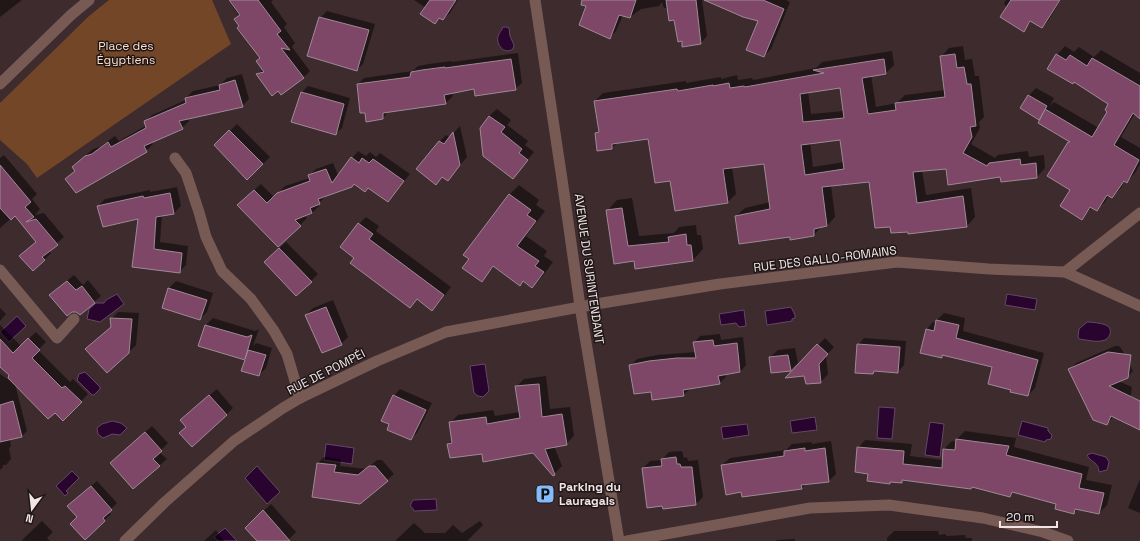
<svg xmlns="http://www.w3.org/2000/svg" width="1140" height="541" viewBox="0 0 1140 541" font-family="'Space Grotesk',sans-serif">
<rect width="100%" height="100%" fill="#3e2b2e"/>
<!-- green -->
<polygon fill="#734627" points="109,0 212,0 231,44 37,178 27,164 0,140 0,103 89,16"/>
<!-- water -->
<g fill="#29042f" stroke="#654866">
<path d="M503,27H506L509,28L510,36L514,45L513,49C504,55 496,45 498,36C499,33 502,30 503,27Z"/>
<polygon points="117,294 124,304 100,322 87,319 89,309 96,303 104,303 106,300"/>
<polygon points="1007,294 1037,299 1035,310 1005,305"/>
<polygon points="791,307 795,315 795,318 792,319 792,321 767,325 765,311"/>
<polygon points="744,310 746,326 739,327 736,323 721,325 719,314"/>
<polygon points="17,316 26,326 9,342 0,332"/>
<path d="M1087,322C1092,322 1101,323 1106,325C1113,328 1111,337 1105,340C1097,343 1088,340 1079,339L1078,337L1079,329Z"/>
<polygon points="485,364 489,391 483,397 478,396 474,393 470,366"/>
<polygon points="85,372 100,387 100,389 94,395 92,395 77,380 79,374"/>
<polygon points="879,407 895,408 892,439 877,438"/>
<polygon points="815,417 817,430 792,433 790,421"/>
<polygon points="112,421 121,423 127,428 120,435 112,434 103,438 98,434 97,428 102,424"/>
<polygon points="1022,421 1048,428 1048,431 1052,435 1051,439 1046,440 1045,442 1018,435"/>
<polygon points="930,422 944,424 940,457 925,455"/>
<polygon points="747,424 749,435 723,439 721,427"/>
<polygon points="326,444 354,448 352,464 324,460"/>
<path d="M1092,453L1106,457L1109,462L1107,470L1099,472C1099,462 1091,463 1087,455Z"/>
<polygon points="257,466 280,492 267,504 245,478"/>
<polygon points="72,471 79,478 66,491 68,493 65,496 56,486"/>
<path d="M436,499L437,510L414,511C412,505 408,508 413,500Z"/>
<polygon points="225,528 237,541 218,541 214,537"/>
</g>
<!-- shadow -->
<g fill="#0007" fill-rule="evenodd">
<polygon points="0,0 22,0 0,17"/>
<polygon points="228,0 273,0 271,2 287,24 284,27 295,43 292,47 310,71 303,78 278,90 257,75 263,69 261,58 235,20 239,16"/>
<polygon points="414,0 458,0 450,13 443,19 440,17 434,23 426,8"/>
<polygon points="589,0 702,0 707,36 701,43 682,40 675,19 668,8 664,8 662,2 659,6 641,9 630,17 623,15 616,31 610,38"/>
<polygon points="721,0 786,0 790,2 771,49 764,56 759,20"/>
<polygon points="1006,0 1061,0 1048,21 1042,27 1032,21 1024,30 1007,7 1004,4"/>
<polygon points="327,11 375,24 363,64 357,70 320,18"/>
<path d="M963,46L965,60L972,59L975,76H979L984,117L979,122L980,128L971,144L995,158L998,155L1028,151L1029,157L1044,155L1045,168L1037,177L1001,176L947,168L922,170L926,195L971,188L975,217L967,226L909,231L891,225L870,180L831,185L835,217L827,226H822L814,235L736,216L745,208L770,202L765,163L732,167L736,194L728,202L671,180L649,138L617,143L612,148L596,133L600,129L595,101L603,93L686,81V83L721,77V79L737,75L738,80L752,78L753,80L816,68L822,62L892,51L894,65L886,73L871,75L876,107L897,103L905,95L946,90L941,57L949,48ZM841,87L844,111L811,114L808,91ZM840,139L844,162L813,167L810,142Z"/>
<polygon points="1065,46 1074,52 1079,47 1094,57 1101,50 1140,73 1140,113 1135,113 1121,137 1140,148 1140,164 1135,173 1127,182 1125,181 1120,189 1112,197 1109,195 1105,202 1097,210 1092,207 1081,218 1071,189 1068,143 1070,141 1044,114 1039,118 1022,108 1029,95 1036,88 1054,98 1050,106 1054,102 1099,128 1109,111 1109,103 1057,55"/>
<polygon points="518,53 522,83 515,89 475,88 452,93 453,96 446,103 389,111 383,118 365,112 358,84 364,78 413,71 418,66 429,64 451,61 452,62"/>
<polygon points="242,74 249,99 242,106 188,118 189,121 182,128 152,142 153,144 146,151 67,179 76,170 73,167 80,160 93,149 100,147 115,136 119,141 147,125 145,122 152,115 186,100 186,98 193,91 220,85 227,78"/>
<polygon points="308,86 350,98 342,128 335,134 292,121 302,92"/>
<polygon points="497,109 511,120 507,125 528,141 525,145 534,152 512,178 481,129 489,116"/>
<polygon points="237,124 270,157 263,164 215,145"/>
<polygon points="460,126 467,157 448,179 443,176 436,183 439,142 446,135 450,137"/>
<polygon points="358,151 366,156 370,152 376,157 380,153 410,174 388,201 368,187 354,183 326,196 318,204 319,206 312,213 304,215 307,218 300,225 245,198 261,184 274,197 285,186 310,178 309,176 316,169 333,163 338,175"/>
<polygon points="4,155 37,194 32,199 40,209 35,215 44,213 64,237 49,250 51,253 44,260 21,256 37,241 15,215 0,228 0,158"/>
<polygon points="519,185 539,200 536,205 545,211 526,236 547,251 544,256 553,262 542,277 532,287 524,280 520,284 494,266 482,280 470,259 464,255 510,194"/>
<polygon points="177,187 181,206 174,213 162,215 160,242 188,246 186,265 179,272 133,266 139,218 98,206 105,199 150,190 150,192"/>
<polygon points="632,198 639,236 674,233 679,227 696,225 697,235 701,235 703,249 693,260 635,260 607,211 617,200"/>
<polygon points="366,217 379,226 376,231 451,287 439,303 432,310 417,299 410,307 359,224"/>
<polygon points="286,242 318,274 311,281 265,262"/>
<polygon points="74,275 83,285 88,280 101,296 80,314 57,289"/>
<polygon points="176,281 213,293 207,312 200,319 169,288"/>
<polygon points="333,300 348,337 341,344 306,315 313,308"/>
<polygon points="0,308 6,314 0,321"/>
<polygon points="118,312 139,313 136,345 128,353 94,342 112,326 111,319"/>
<polygon points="944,313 965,318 963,331 1044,353 1035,388 1028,395 1013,389 993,366 944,354 941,357 927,329 933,322 936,323 937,320"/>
<polygon points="213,318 255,331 259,329 253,346 256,343 272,348 266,368 259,375 246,359 200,345 206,325"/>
<polygon points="0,325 21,346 36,332 46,342 38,350 70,382 73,379 88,394 63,420 0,361"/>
<polygon points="720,334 721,340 743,337 746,365 740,372 725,374 726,377 719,383 690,389 683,395 652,391 630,366 637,359 657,355 696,352 694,343 700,336"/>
<polygon points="825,338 834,347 826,356 828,374 821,382 805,375 788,377"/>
<polygon points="864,338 906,341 904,365 898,372 876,370 873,373 858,345"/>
<polygon points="1115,346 1119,346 1121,348 1133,371 1127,377 1118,381 1132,387 1128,414 1114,416 1107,424 1070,369 1076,363"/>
<polygon points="795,348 798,363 790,370 770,357 778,350"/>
<polygon points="0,374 15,384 27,431 21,437 10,439 11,446 9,448 11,459 6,465 3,465 3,467 0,470"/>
<polygon points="546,376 550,409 570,407 574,436 566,444 554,446 562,466 554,474 533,451 483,452 448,444 452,440 450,423 458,415 493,410 495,416 520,412 516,387 524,379"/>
<polygon points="217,389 233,408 226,415 187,427 188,413"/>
<polygon points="400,389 432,403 417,433 410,439 394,396"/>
<polygon points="152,426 168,443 159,452 167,459 133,488 118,456"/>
<polygon points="965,431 1016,438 1014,447 1089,467 1086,480 1112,485 1107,505 1099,513 1078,509 1074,513 1058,503 1014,491 1010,496 973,486 904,479 901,482 869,473 858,448 865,440 912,444 910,456 943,460 944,449 952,441 957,442 957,439"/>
<polygon points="831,441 836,474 829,481 806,484 802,488 742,491 722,465 730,458 786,450 792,444 811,442 812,444"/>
<polygon points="682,451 684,458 687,457 688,461 698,460 703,497 696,504 664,508 643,468 650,461 662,460 669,452"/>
<polygon points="324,457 341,459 340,466 366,469 377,460 382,460 394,474 360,503 318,463"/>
<polygon points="1140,479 1140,513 1128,508"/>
<polygon points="97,481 117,503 108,512 111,514 85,538 74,501"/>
<polygon points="271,504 296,532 287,541 258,541 253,521"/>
<polygon points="42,521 53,532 47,538 50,541 23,541 22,540"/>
<polygon points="480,521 483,525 467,541 395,541 414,523 425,533 445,533 453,525 462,533"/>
<polygon points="216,530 224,541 204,541"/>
<polygon points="894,531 938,531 939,535 946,534 946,536 965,535 966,538 972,538 972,541 887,541 887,538"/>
<polygon points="795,539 795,541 776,541 777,540"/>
</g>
<!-- building -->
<g fill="#7e4667" stroke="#9e8a95" fill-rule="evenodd">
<polygon points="229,0 258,0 281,31 277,34 290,50 281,48 304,78 281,95 278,91 272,96 256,74 264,72 256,61 260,58 237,28 239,26 234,19 240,15"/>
<polygon points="430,0 456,0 443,20 439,18 435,24 420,14"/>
<polygon points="582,0 636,0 630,18 619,15 610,39 579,25 586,6 581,5"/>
<polygon points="666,0 696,0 701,44 682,47 682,41 678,42 674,20 669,21"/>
<polygon points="704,0 763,0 784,9 764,57 746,50 758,21 743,17"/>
<polygon points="1011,0 1060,0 1042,28 1030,21 1024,32 1000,17"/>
<polygon points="319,17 369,30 357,71 307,56"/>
<path d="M955,54L957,68L964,67L967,84H971L976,126L970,127L972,137L963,153L987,166L989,163L1020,159L1021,165L1036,163L1037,178L1001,182L1000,177L948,185L946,169L913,172L917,203L963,196L967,227L908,234V232L891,233L890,227L875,228L869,182L822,187L827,226L814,229V236L790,240V237L739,244L735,216L770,209L764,164L723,169L728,203L675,211L670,181L655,183L648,139L612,144V149L597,151L595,133L599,132L594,101L677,89L678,91L713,85V86L729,83L730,88L744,86L745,87L824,73L813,70L884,59L886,74L862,78L868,114L896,110L895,103L945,97L940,56ZM840,88L844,118L803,122L800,94ZM840,140L844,169L805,175L801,145Z"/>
<polygon points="1056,54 1066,60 1070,55 1087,66 1092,58 1140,86 1140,119 1133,113 1114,145 1139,160 1127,183 1124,181 1112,198 1107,195 1097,211 1090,207 1082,220 1060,206 1070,190 1047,176 1068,142 1070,142 1038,123 1045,109 1092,137 1107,112 1105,110 1108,104 1074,82 1073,84 1047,69"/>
<polygon points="511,59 516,90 475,96 474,89 444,95 446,104 383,113 383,119 366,122 365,113 360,113 357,84 410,77 411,72 422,70 445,67 445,68"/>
<polygon points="235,80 243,107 179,121 183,129 144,146 147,152 76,193 65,179 75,171 72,167 85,156 92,154 108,142 111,147 146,128 144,121 186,103 185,98 220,90 219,85"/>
<polygon points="301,92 344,104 336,135 291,122"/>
<polygon points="1028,95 1047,106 1039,120 1020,108"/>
<polygon points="489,116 505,127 501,132 522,149 519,153 528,160 513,179 483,156 480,128"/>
<polygon points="229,130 263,164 247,180 214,145"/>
<polygon points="453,132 460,165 448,181 442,177 436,185 416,169 439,141 444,144"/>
<polygon points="351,157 359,163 362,158 369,163 373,159 404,181 388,202 368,188 365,192 354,184 352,187 318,199 320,204 310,208 312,213 295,220 301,226 278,247 237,205 254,190 267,203 277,193 310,181 308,175 326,169 332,183"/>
<polygon points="0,165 31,202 25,207 34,217 26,222 36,219 58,245 42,257 45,260 33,271 19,256 36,242 15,216 11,220 0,208"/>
<polygon points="170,193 174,214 156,217 154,249 182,253 180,273 132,267 138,219 103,227 97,206 143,196 144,198"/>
<polygon points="509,194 531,210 527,215 536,221 517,246 539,261 535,266 544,272 532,288 523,281 520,286 493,266 482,282 462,268 469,259 463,255"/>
<polygon points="622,208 628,246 669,242 668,237 686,234 687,245 691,245 693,261 635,269 634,261 614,264 606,210"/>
<polygon points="358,223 373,234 369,239 444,295 432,311 417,299 410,308 350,263 354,258 340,247"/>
<polygon points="279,248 312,282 296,296 264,262"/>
<polygon points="67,281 76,290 82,286 95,303 80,315 76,312 72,312 67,316 49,295"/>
<polygon points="168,288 207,300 200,320 162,308"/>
<polygon points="326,307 342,345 322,353 305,315"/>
<polygon points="110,318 132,319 129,353 107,373 85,349 111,327"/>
<polygon points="936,320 959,325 956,338 1038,360 1028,396 1010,392 1011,390 988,384 992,367 942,355 942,358 920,353 926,329 934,331"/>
<polygon points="205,325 247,337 252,335 245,359 248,350 266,355 259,376 241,371 245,360 198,346"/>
<polygon points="28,338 40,350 32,358 62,388 65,386 82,402 63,421 55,413 48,419 8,378 9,375 0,367 0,339 13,353"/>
<polygon points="713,340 714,346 737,343 740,372 718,376 720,384 683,390 684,396 652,400 651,392 634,394 629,365 649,361 677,358 696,358 693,342"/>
<polygon points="817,344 828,354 819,364 821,383 806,384 804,376 785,378"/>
<polygon points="857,344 900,347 898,373 874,371 873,374 855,373"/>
<polygon points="1108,352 1131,355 1128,378 1109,386 1140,401 1140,430 1111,416 1107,425 1093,420 1068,369"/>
<polygon points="788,355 791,371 771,373 769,357"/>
<polygon points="539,384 542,417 562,414 567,445 545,449 555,475 553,476 533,453 483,462 482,454 450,458 447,444 452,443 449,422 486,417 487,424 520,418 515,386"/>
<polygon points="209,395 227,415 192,447 179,433 186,427 180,420"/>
<polygon points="393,395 426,410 411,440 387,430 389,424 381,421"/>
<polygon points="13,401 22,437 0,442 0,405"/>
<polygon points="145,432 162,451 153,459 160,466 133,489 110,463"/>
<polygon points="956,439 1009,446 1006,455 1082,474 1079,488 1104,493 1099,514 1075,509 1074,514 1055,509 1056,504 1012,492 1010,497 972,487 971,489 902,480 902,483 890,482 890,484 867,481 868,474 855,472 857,447 904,451 903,464 942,468 943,449 955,450"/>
<polygon points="805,448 805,451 825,448 829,482 801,485 802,489 742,497 741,492 726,495 721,465 784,456 784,451"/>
<polygon points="676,457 677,464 680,464 681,467 692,467 696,505 663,509 662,506 647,508 642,468 662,466 661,459"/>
<polygon points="317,463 336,465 334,472 358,475 369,466 375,466 388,481 360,504 312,497"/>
<polygon points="91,486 112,510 103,518 105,521 85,540 70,524 77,517 67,506"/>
<polygon points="263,510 290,541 257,541 245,528"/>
</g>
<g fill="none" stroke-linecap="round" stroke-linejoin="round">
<!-- service -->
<polyline stroke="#775a54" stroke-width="11" points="0,270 57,338 74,319"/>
<!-- minor -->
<g stroke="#775a54" stroke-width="11">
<polyline points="535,0 562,179 580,306 619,541"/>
<polyline points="0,84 71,15 89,0"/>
<polyline points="175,158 186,173 199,212 206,237 222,271 251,299 274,331 287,354 300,398"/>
<polyline points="1065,272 1140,213"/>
<polyline points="125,541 165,502 234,441 283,408 300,398 377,361 446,332 596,304 720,284 897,262 989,269 1065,272 1140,306"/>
<polyline points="627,541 810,508 889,505 983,518 1043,532 1068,541"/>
</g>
</g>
<!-- icons -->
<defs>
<symbol id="parking-square" viewBox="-11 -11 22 22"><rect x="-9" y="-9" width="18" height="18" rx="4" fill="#84bcfb" stroke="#1f1618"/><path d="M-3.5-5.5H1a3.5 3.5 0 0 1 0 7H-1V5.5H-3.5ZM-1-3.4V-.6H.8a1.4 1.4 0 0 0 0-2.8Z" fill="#111"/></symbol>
</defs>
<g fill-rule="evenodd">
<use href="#parking-square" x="534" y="483" width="22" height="22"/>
</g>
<g text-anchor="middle" stroke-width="3" stroke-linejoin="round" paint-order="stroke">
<!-- park labels -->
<g font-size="12" fill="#feddc7" stroke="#1f1618">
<text x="126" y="50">Place des<tspan x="126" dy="14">Égyptiens</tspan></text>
</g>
<!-- street labels -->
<g font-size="12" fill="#f1e5e6" stroke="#1f1618">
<text transform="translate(825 259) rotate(-7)" y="4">RUE DES GALLO-ROMAINS</text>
<text transform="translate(589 269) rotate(82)" y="4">AVENUE DU SURINTENDANT</text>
<text transform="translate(326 372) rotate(-27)" y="4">RUE DE POMPÉI</text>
</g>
<!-- poi labels -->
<g font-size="12" font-weight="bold" fill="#f1e5e6" stroke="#1f1618" text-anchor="start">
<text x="559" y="491">Parking du<tspan x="559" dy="14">Lauragais</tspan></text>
</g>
</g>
<!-- north arrow -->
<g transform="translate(32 509) rotate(195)" stroke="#1f1618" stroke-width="3" paint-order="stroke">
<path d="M0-3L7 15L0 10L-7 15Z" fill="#f1e5e6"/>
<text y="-6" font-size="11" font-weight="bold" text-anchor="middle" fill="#f1e5e6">N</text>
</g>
<!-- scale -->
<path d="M1000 521v6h57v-6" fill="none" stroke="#f1e5e6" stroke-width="2"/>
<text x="1006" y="521" font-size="12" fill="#f1e5e6" stroke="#1f1618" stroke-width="3" paint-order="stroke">20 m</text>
</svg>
